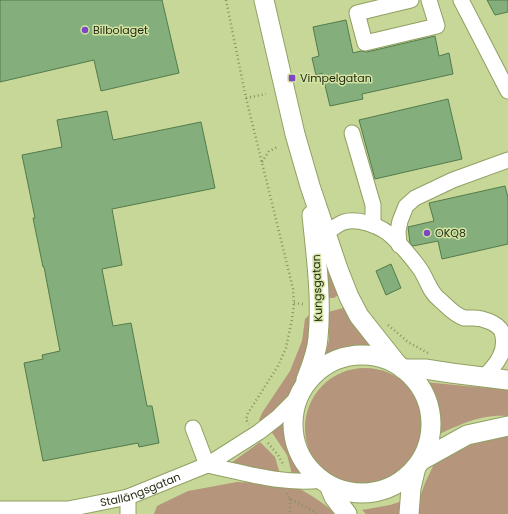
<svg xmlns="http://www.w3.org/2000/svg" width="508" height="514" viewBox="0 0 508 514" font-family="Poppins,sans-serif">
<rect width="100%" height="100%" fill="#c6d797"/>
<!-- green -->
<g fill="#b5957c">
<polygon points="328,249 341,293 334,298 325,298"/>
<polygon points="351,306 370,345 325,355 329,340 328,312"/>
<polygon points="315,313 303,370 290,396 265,426 259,420 262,413 290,371 302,341 305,319 310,314"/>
<circle cx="365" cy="428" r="60"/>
<path d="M425,382L465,386L508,389V416C479,414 460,425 435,436L429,399Z"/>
<polygon points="284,422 301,479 293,478 287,455 271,431"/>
<polygon points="508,436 508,514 414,514 425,483 435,462 467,440"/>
<polygon points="260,442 275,457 280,474 231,463"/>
<path d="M237,482C253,483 282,481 297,488C309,493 326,505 336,514H154L157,506L188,491Z"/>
<polygon points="406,500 405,514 366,514 362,510 390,505"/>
</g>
<!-- building -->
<g fill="#84af7c" stroke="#537b4b">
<polygon points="0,0 162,0 179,73 101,91 94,60 0,82"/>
<polygon points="487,0 508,0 508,12 495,15"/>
<polygon points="346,20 353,53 361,51 367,52 435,36 439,56 449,53 453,74 362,94 363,99 330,106 322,73 316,75 312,58 319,56 313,27"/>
<polygon points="448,99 462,159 375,179 359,120"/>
<polygon points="107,111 113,140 201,122 215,188 112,209 122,265 102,269 113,326 131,323 147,406 152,406 159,443 139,447 138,443 43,461 24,363 43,359 42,355 60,351 44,267 43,267 33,218 35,218 22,155 62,147 57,120"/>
<polygon points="505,186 508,198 508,244 442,259 438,241 413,246 410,243 408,227 434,221 429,203"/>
<polygon points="391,264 401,288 386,295 376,271"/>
</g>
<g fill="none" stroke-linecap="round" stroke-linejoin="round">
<defs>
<g id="minor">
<polyline points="411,0 357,13 365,43 437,26 429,0"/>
<polyline points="461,0 508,91"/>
<polyline points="352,133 373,205 373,225"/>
<path d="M326,233C332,229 338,224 344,222C358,218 377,225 388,233C397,240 413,259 420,269C427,279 430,293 440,300C447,306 454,315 464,318C467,318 470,318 473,318C483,318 498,323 502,332C508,351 496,365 484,377"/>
<polyline points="399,245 398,231 400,221 406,206 415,198 453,180 508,160"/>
<polyline points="193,428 207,465"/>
<path d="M207,465C245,473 283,485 322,480"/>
<polyline points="128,497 128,514"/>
<path id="s1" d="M0,509H68L128,497L207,465L259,432L277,418L299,396"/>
</g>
<g id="major">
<polyline points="264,0 295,134 310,186 338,269 349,297 359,316 397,364"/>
<circle cx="362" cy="424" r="69"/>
<polyline points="403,369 425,369 451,373 508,380"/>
<path d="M306,380C311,367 317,353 318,338C322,298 316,256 312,215"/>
<polyline points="422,460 467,435 508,426"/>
<polyline points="329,485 334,497 347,514"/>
<polyline points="409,514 411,488 416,467"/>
</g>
</defs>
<!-- minor casing -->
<use href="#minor" stroke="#90a062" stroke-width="17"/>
<!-- major casing -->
<use href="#major" stroke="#90a062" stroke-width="21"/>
<!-- path -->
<g stroke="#869362" stroke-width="2.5" stroke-dasharray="1 3" stroke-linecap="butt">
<polyline points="226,0 246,98 286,260 293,289 294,303 292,319 286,348 278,366 248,413 246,420 249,424"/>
<polyline points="246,98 266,94"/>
<polyline points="262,162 269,151 278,147"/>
<polyline points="294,303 303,304"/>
<polyline points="388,325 408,342 428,353"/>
<polyline points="268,443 278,455 284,466"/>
<polyline points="287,493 290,499 313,511 316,514"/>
<polyline points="290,499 290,514"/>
</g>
<!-- minor -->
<use href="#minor" stroke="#fff" stroke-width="15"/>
<!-- major -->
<use href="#major" stroke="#fff" stroke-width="19"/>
</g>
<!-- markers -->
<g fill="#7c47bf" stroke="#d3e4a4" stroke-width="1.5">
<circle cx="85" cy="30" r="4"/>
<rect x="288" y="74" width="8" height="8" rx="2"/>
<circle cx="427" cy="233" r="4"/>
</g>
<g text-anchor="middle" stroke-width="3" stroke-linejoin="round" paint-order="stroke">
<!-- poi labels -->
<g font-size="11" fill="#242b11" stroke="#d3e4a4" text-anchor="start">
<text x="93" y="34">Bilbolaget</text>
<text x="300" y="82">Vimpelgatan</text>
<text x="435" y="237">OKQ8</text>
</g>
<!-- street labels -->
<g font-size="11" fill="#242b11" stroke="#d3e4a4">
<text transform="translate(317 288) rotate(-92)" y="4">Kungsgatan</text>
<text dy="4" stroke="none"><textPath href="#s1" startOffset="143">Stallängsgatan</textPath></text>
</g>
</g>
</svg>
